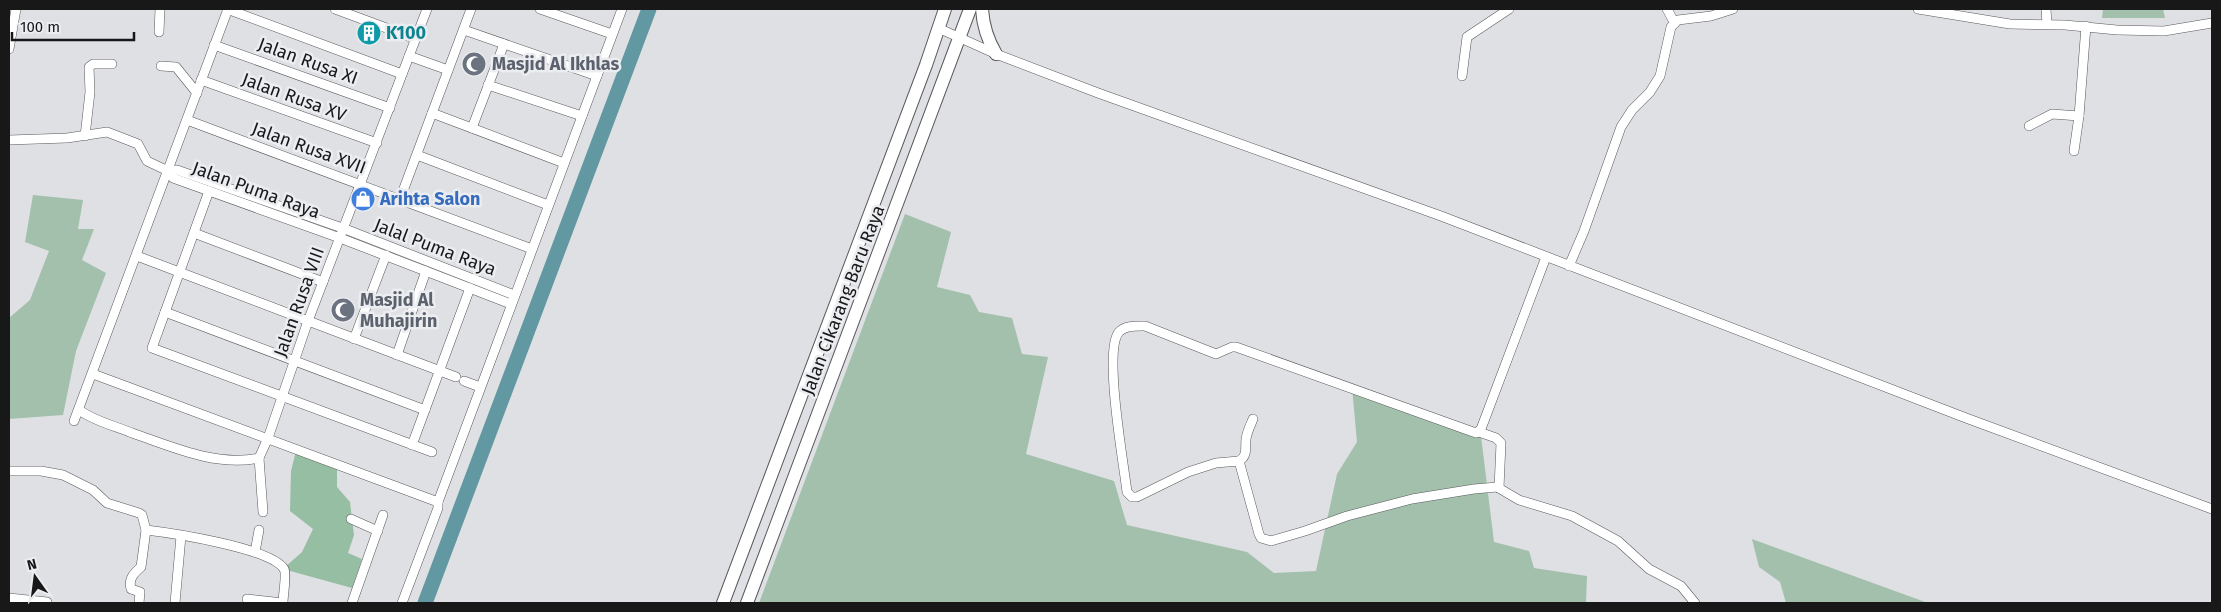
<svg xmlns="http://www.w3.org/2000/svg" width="2221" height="612" viewBox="0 0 2221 612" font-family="'Fira Sans',sans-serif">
<rect width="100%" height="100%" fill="#dfe0e4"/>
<!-- green -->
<g fill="#a2c0ab">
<polygon points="2103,9 2163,9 2165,18 2102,18"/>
<polygon points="33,195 83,200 78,229 94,229 82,260 106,273 76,351 63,415 9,419 9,318 30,300 49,251 25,242"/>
<polygon points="905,214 951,232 937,287 970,295 979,312 1012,318 1022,354 1048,357 1026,454 1114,481 1127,525 1247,552 1274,573 1316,571 1337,474 1357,442 1352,387 1481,436 1494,542 1529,551 1534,568 1587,576 1586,603 759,603"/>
<polygon points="1752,539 1928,603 1786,603 1780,582 1759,567"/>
</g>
<!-- forest -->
<polygon fill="#95bea2" points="296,451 337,467 337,487 350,502 354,535 348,553 362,559 352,588 283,569 302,552 313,529 290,511 291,471"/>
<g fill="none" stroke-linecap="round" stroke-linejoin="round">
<!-- river -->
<polyline stroke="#6298a2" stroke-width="15" points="425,603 649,9"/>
<defs>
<g id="street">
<polyline points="227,9 402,74"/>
<polyline points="335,9 416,39"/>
<polyline points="540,9 612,34"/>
<polyline points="1667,9 1674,22"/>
<polyline points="1918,9 2010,24 2065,25 2117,30 2164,31 2212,23"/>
<polyline points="2046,9 2047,24"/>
<polyline points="938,28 996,54 1098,93 1441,216 1966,418 2212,509"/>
<polyline points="464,30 597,76"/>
<polyline points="159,32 160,9"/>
<polyline points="214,45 390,108"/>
<polyline points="9,49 16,9"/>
<polyline points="409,56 448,70"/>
<polyline points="161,66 176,67 197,93"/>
<polyline points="1462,76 1467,37 1509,9"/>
<polyline points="201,80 377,143"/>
<polyline points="488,85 582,116"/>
<polyline points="432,113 564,163"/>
<polyline points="187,120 532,249"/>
<polyline points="2029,126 2052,114 2079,116"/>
<polyline points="472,128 504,44"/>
<polyline points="85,136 90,92 89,67 93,64 112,64"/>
<polyline points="9,140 67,138 107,132 138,144 147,161 168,171 173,178 340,238 511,304"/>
<polyline points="2074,151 2079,116 2086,26"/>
<polyline points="417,155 548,205"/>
<polyline points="168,171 177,170 345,229 514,295"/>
<polyline points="209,191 152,348 432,452"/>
<polyline points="400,199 471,9"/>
<polyline points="194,233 323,282"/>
<polyline points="137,256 456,377"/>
<path d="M1546,257L1481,429L1476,433L1236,347H1232L1216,354L1145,326C1137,326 1125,325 1119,332C1103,350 1124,465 1127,492L1132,497H1137L1188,472L1216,463L1239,461L1259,534L1261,538L1271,541L1305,531L1347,516L1412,499L1474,489L1497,487L1519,500L1572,516L1618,541L1649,569L1681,586L1695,603"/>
<polyline points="1569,266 1584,231 1621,127 1632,110 1650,92 1660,76 1671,27 1678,20 1711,16 1733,9"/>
<polyline points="419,291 426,271"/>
<polyline points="165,312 425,410"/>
<polyline points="354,339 386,255"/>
<polyline points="397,355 418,294"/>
<polyline points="93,374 438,502 438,508 402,603"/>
<polyline points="464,381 480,387"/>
<path d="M79,410C94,421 115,426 132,433C173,447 216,467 259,458L268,438L308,321L427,9"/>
<polyline points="74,421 228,9"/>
<polyline points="1479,432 1496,438 1501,443 1499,488"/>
<polyline points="412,445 470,288"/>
<polyline points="259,458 263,512"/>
<path d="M1239,461C1248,456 1245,448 1246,439C1247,432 1250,426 1253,419"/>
<path d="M9,471H41L63,475L93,490L107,503L139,513L142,515L146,530C172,533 271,548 284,569C287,574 283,595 283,603L247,599"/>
<polyline points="438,502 622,9"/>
<polyline points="351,519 378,531"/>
<polyline points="255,552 259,530"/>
<polyline points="9,598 47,602"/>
<path d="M139,603L140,592L131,589C128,579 134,573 141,567L146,530"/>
<polyline points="175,603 181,536"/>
<polyline points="352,603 383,515"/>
</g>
<g id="secondary">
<path d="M982,9C983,26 987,39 996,54"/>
<polyline points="723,603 926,65 945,9"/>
<polyline points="747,603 970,9"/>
</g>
</defs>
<!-- street casing -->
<use href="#street" stroke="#58595c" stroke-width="10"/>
<!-- secondary casing -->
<use href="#secondary" stroke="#58595c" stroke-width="14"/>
<!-- street -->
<use href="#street" stroke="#fff" stroke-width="9"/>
<!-- secondary -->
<use href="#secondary" stroke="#fff" stroke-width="12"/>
</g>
<!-- icons -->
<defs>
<symbol id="building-disc" viewBox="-11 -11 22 22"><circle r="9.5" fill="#0f9aa8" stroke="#ecedf1"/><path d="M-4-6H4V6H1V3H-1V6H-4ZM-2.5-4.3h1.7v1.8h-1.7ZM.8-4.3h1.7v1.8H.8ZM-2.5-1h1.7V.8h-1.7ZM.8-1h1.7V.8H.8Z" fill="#fff"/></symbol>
<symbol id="mosque-disc" viewBox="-11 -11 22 22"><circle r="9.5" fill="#6b7280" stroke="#ecedf1"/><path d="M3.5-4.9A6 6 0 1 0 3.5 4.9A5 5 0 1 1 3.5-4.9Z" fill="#fff"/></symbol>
<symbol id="shop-disc" viewBox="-11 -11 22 22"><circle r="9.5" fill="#3f7fe0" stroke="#ecedf1"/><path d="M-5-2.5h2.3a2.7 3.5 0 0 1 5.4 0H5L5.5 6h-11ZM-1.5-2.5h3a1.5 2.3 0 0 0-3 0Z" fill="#fff"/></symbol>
</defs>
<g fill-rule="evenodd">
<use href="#building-disc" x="355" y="19" width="28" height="28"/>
<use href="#mosque-disc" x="460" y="50" width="28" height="28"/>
<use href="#shop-disc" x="349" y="185" width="28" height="28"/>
<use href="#mosque-disc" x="329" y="296" width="28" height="28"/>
</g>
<g text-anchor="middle" stroke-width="5" stroke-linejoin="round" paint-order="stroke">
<!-- culture labels -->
<g font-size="18" font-weight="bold" fill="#0d838f" stroke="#ecedf1" text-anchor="start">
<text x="386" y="39">K100</text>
</g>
<!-- street labels -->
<g font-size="18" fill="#181819" stroke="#ecedf1">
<text transform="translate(308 61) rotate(20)" y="6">Jalan Rusa XI</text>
<text transform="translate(294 97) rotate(20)" y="6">Jalan Rusa XV</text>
<text transform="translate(309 148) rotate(20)" y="6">Jalan Rusa XVII</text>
<text transform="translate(256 190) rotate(20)" y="6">Jalan Puma Raya</text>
<text transform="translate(435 247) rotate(21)" y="6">Jalal Puma Raya</text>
<text transform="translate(843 300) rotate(-69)" y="6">Jalan Cikarang Baru Raya</text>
<text transform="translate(299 302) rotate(-70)" y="6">Jalan Rusa VIII</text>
</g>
<!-- worship labels -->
<g font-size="18" font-weight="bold" fill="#5b616d" stroke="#ecedf1" text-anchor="start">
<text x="492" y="70">Masjid Al Ikhlas</text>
<text x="360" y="306">Masjid Al<tspan x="360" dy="21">Muhajirin</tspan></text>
</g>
<!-- shop labels -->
<g font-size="18" font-weight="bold" fill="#366cbe" stroke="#ecedf1" text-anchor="start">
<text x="380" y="205">Arihta Salon</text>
</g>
</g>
<!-- border -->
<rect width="2221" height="612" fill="none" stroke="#181819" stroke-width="20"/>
<!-- north arrow -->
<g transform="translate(35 577) rotate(346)" stroke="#ecedf1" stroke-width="4" paint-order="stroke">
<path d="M0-4L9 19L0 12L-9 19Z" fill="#181819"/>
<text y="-8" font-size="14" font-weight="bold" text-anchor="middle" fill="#181819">N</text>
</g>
<!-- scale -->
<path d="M12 32v8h122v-8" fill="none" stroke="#181819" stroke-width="2.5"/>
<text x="20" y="32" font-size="15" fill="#181819" stroke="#ecedf1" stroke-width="4" paint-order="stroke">100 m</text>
</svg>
